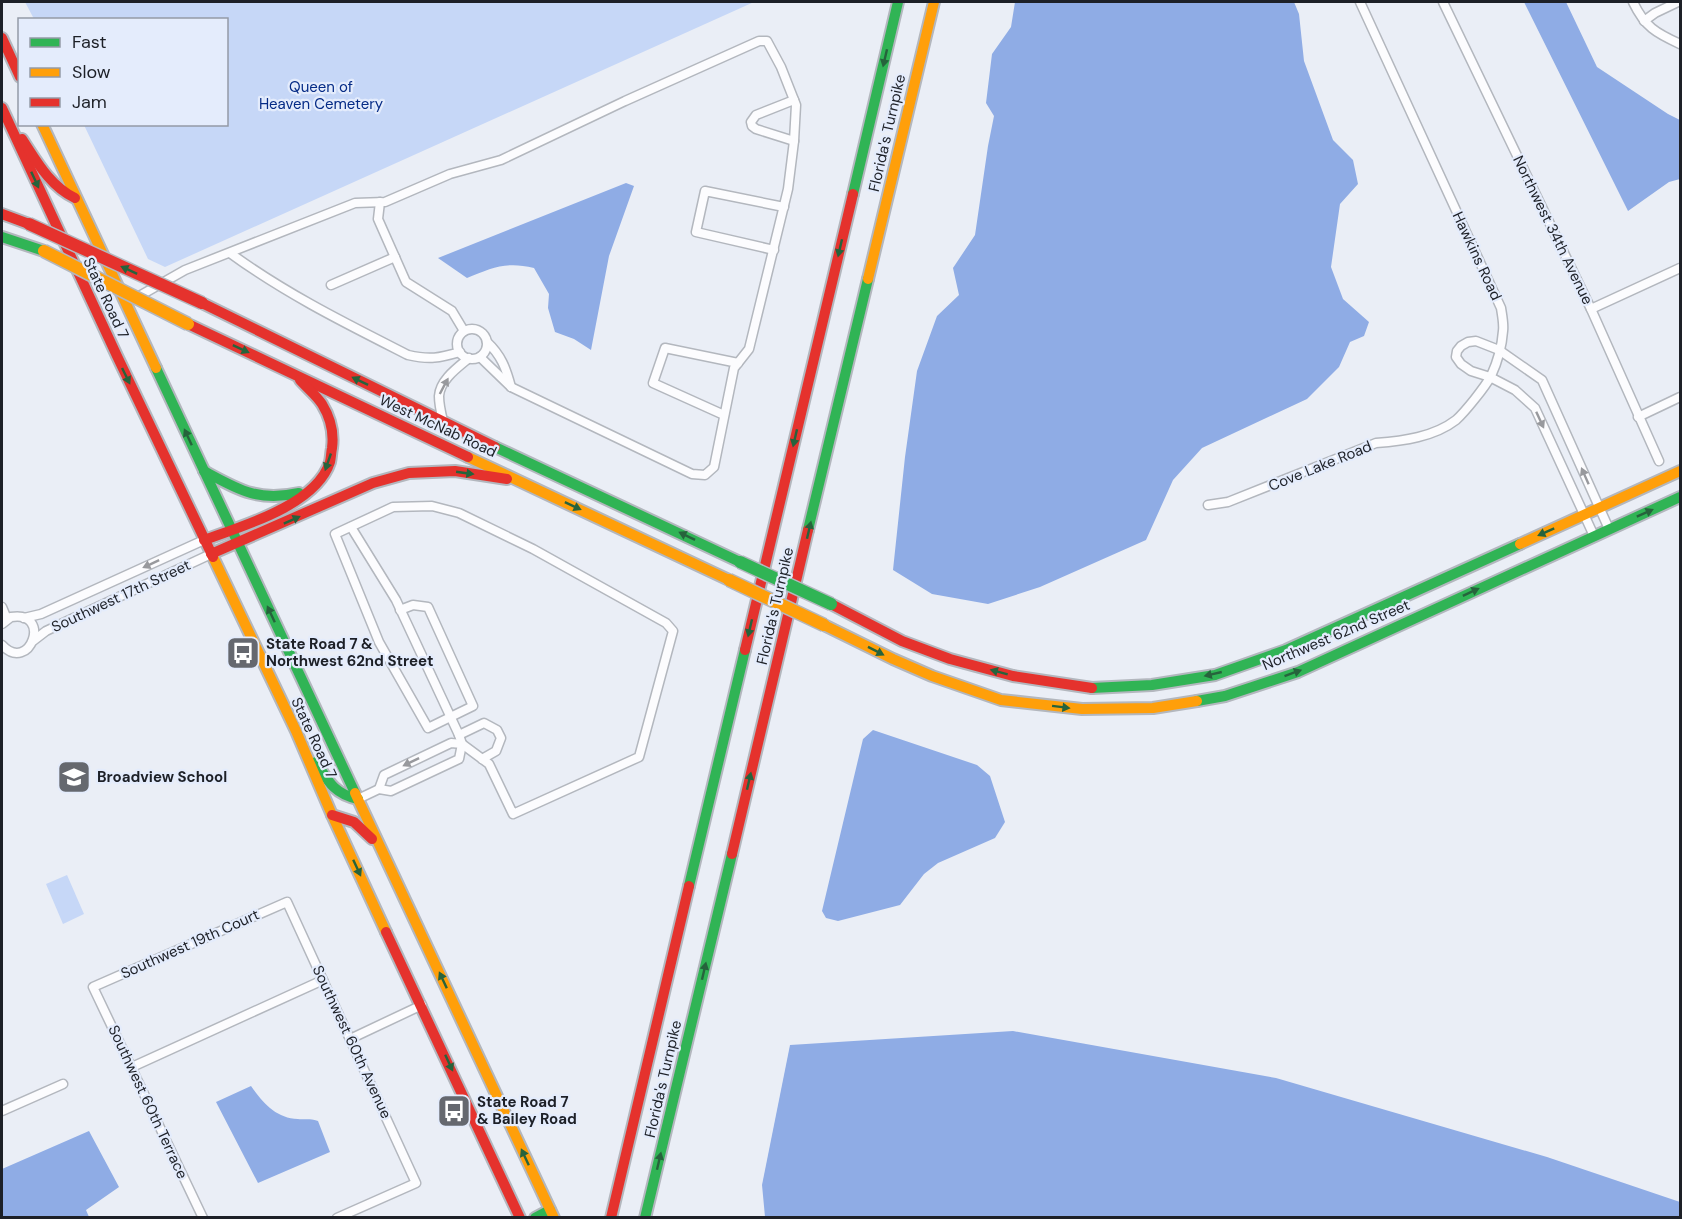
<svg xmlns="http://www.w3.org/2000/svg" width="1682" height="1219" viewBox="0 0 1682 1219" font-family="'DM Sans',sans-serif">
<rect width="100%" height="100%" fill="#eaeef6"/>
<!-- green -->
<g fill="#c6d7f7">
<polygon points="25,2 754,2 165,267 148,259 84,125 226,124 226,20 34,19"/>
<polygon points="67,875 84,914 63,924 46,884"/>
</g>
<!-- water -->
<g fill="#8face5">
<polygon points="1015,2 1294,2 1299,14 1304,61 1333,140 1353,160 1358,184 1340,204 1331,267 1343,299 1369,322 1364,336 1350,342 1339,367 1307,399 1202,448 1173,480 1146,540 1040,587 988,604 932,594 893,570 905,457 917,371 937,316 959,295 953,268 975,235 988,146 994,116 986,103 992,54 1011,27"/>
<polygon points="1524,2 1566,2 1597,67 1668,114 1680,120 1680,179 1669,182 1628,211"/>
<path d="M626,183L634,186L609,256L591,350L574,339L555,332L548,308L549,294L534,268C506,261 492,268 467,278L438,258Z"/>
<polygon points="873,730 977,765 990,776 1005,822 995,838 938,863 924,874 900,905 838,921 826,918 822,911 863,739"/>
<polygon points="1013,1031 1276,1078 1547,1157 1680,1202 1680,1217 765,1217 762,1185 790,1045"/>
<path d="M251,1086C263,1103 276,1118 298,1119C307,1120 308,1118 318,1121L330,1152L258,1183L216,1102Z"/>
<polygon points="89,1131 119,1187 86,1210 89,1217 2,1217 2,1169"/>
</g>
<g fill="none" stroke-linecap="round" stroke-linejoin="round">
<defs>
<g id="street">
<polyline points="1443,2 1591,309 1659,461"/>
<path d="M1633,2C1645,27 1656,33 1680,44"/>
<polyline points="1644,21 1655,13 1678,2"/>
<polyline points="794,100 756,115 751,122 752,126 756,129 794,141"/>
<polyline points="380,202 378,219 406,282 452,311 464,331"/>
<polyline points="774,250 696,232 705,191 784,207"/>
<path d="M230,253C286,294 347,324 408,355C430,360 439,358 460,352"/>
<polyline points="331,285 395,257"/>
<polyline points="134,299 185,270 355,203 385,202 450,174 501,160 625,101 759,41 767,41 781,67 796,105 794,141 788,189 749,349 734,368 714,467 705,475 692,474 511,387 480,357"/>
<polyline points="1591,309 1680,268"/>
<circle cx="472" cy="344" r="15"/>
<path d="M487,342C501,355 506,368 511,387"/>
<polyline points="724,415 653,383 665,348 738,363"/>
<polyline points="1638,417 1680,397"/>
<path d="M443,421C441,413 439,404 439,396C440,380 457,368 469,358"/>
<path d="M1208,505L1228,502L1376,443C1403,441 1434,437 1456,420C1465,412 1485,387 1491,376C1497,363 1502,345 1503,331C1504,324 1502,315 1501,308L1360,2"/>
<polyline points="351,527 396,600 459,735 462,744 459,759 391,791 379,789 358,799"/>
<polyline points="1594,536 1535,408 1515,390 1490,377 1471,371 1461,364 1456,357 1457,351 1461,346 1468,342 1476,341 1499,350 1542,380 1609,529"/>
<polyline points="2,607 7,619"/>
<polyline points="24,618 41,614 204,540"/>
<path d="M2,624L11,617C53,610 30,675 2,645"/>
<polyline points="33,641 46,631 63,623 211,554"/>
<polyline points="459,735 484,723 497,730 501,738 496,751 482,759"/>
<polyline points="379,789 384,775 451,743 462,744 489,764 513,814 639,757 673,631 666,623 533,549 459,513 432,506 393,507 335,534 379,642 428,728 473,706 428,607 413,605 400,610"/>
<polyline points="350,1039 422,1005"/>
<polyline points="132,1067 323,980"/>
<polyline points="2,1111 63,1084"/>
<polyline points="203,1218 93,987 287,902 416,1183 337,1218"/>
</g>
<g id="fast">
<polyline points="853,194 898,2"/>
<polyline points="2,237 44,251"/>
<polyline points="156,368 355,793"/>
<polyline points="495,447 740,562"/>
<path d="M204,471C239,490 258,502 299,493"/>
<polyline points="808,530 868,279"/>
<polyline points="1092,688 1152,685 1215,675 1286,650 1520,544"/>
<polyline points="1197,701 1225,696 1298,672 1680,497"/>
<path d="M316,762C328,781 334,794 358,799"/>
<polyline points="689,886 745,650"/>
<polyline points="535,1218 550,1210"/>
<polyline points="645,1218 732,854"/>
</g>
<g id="slow">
<polyline points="42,124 156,368"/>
<polyline points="868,279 934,2"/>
<polyline points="468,457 729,580"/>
<polyline points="1520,544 1680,471"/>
<polyline points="213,557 296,731 332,815 386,932"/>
<polyline points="824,625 893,659 932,676 1001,700 1082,709 1153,708 1197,701"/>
<polyline points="355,793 554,1218"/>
</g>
<g id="jam">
<polyline points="2,38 20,77"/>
<polyline points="2,108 117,356 213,557"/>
<path d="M22,139C37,162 50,186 75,198"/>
<polyline points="2,214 29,224"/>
<polyline points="202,303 495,447"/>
<polyline points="188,324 468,457"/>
<path d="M204,540C243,526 316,505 330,462C331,458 331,453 332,448C334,433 330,417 322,404C316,395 307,388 300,380"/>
<polyline points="211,554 373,483 409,473 455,471 507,479"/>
<polyline points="831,604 902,641 950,659 1013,676 1092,688"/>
<polyline points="745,650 853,194"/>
<polyline points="332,815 354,822 372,839"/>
<polyline points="732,854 808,530"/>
<polyline points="386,932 520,1218"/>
<polyline points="611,1218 689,886"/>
</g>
</defs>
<!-- street casing -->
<use href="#street" stroke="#b3b7be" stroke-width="11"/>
<!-- fast casing -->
<use href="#fast" stroke="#b3b7be" stroke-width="14"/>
<!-- slow casing -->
<use href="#slow" stroke="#b3b7be" stroke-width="14"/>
<!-- jam casing -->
<use href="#jam" stroke="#b3b7be" stroke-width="14"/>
<!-- street -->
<use href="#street" stroke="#fcfcfe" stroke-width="8"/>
<!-- fast -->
<use href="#fast" stroke="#30b455" stroke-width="10"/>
<!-- slow -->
<use href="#slow" stroke="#ff9f0a" stroke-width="10"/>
<!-- jam -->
<use href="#jam" stroke="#e5322d" stroke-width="10"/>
<defs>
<polyline id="fast-bridge" points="740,562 831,604"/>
<g id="slow-bridge">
<polyline points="44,251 188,324"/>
<polyline points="729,580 824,625"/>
</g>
<polyline id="jam-bridge" points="29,224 202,303"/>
</defs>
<!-- fast-bridge casing -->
<use href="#fast-bridge" stroke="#b3b7be" stroke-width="15" stroke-linecap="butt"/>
<!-- slow-bridge casing -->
<use href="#slow-bridge" stroke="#b3b7be" stroke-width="15" stroke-linecap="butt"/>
<!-- jam-bridge casing -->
<use href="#jam-bridge" stroke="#b3b7be" stroke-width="15" stroke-linecap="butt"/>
<!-- fast-bridge -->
<use href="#fast-bridge" stroke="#30b455" stroke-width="12"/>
<!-- slow-bridge -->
<use href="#slow-bridge" stroke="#ff9f0a" stroke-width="12"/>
<!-- jam-bridge -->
<use href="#jam-bridge" stroke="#e5322d" stroke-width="12"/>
</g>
<!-- one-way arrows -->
<defs><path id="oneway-solid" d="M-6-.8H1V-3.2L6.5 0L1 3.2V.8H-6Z" transform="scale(1.5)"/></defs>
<g fill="#26633c">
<use href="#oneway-solid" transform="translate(885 58) rotate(103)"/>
<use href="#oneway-solid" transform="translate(35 180) rotate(65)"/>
<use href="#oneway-solid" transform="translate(840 248) rotate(103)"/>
<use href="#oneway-solid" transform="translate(129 270) rotate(-155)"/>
<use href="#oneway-solid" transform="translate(241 349) rotate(25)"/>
<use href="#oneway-solid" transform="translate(126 376) rotate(64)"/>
<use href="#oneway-solid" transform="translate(360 381) rotate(-154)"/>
<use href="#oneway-solid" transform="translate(188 437) rotate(-115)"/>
<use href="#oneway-solid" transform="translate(795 438) rotate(103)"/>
<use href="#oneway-solid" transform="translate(328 462) rotate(109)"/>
<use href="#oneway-solid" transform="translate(465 473) rotate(8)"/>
<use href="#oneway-solid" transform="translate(573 506) rotate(25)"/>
<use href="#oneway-solid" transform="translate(1645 513) rotate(-24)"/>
<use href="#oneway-solid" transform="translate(292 520) rotate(-24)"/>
<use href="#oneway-solid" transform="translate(809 530) rotate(-77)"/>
<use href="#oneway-solid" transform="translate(1546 532) rotate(156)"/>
<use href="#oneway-solid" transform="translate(687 536) rotate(-154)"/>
<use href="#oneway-solid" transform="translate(1471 592) rotate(-25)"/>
<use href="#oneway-solid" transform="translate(271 614) rotate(-115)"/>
<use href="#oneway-solid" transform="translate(750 628) rotate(103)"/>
<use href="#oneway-solid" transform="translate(876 651) rotate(27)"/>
<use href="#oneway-solid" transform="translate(999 672) rotate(-165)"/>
<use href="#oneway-solid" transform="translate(1293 673) rotate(-20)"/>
<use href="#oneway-solid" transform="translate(1213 674) rotate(167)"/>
<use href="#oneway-solid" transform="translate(1061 707) rotate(7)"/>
<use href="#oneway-solid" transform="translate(749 781) rotate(-77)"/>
<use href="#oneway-solid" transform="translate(357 868) rotate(65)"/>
<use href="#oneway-solid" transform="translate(704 971) rotate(-77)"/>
<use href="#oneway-solid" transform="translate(443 980) rotate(-115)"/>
<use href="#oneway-solid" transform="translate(449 1063) rotate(65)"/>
<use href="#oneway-solid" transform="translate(525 1157) rotate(-115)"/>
<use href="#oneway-solid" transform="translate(659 1161) rotate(-77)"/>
</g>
<g fill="#98999d">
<use href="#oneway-solid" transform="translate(444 386) rotate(-62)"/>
<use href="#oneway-solid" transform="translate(1540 420) rotate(65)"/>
<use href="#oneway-solid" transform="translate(1585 476) rotate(-114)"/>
<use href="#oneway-solid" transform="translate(151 564) rotate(155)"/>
<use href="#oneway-solid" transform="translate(411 762) rotate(154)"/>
</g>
<!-- icons -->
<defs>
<symbol id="bus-square" viewBox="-11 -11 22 22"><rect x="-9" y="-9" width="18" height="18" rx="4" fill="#65686f" stroke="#e4ecfc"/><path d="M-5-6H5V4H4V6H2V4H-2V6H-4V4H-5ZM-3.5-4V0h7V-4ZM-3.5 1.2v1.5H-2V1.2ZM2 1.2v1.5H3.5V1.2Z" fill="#fff"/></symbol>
<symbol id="school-square" viewBox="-11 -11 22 22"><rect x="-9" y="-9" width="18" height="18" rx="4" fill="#65686f" stroke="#e4ecfc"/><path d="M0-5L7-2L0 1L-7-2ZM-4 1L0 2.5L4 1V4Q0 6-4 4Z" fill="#fff"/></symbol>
</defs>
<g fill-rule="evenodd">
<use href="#bus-square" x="224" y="634" width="38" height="38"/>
<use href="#school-square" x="55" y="758" width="38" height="38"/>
<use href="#bus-square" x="435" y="1092" width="38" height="38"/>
</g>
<g text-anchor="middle" stroke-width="4.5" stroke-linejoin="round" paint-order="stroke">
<!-- park labels -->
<g font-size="15" fill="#052b86" stroke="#e4ecfc">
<text x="321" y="92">Queen of<tspan x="321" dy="17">Heaven Cemetery</tspan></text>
</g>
<!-- street labels -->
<g font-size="15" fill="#1d2027" stroke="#e4ecfc">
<text transform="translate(887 133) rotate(-77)" y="5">Florida's Turnpike</text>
<text transform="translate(1553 230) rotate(64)" y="5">Northwest 34th Avenue</text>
<text transform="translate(1477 256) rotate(65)" y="5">Hawkins Road</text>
<text transform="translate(106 298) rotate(65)" y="5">State Road 7</text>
<text transform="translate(438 426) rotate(25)" y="5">West McNab Road</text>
<text transform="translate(1320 466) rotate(-22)" y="5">Cove Lake Road</text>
<text transform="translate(121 596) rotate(-25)" y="5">Southwest 17th Street</text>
<text transform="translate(775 606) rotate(-77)" y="5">Florida's Turnpike</text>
<text transform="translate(1336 635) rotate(-23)" y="5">Northwest 62nd Street</text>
<text transform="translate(314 738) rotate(65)" y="5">State Road 7</text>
<text transform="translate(190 944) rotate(-24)" y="5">Southwest 19th Court</text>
<text transform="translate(352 1042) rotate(65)" y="5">Southwest 60th Avenue</text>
<text transform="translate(663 1079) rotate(-77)" y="5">Florida's Turnpike</text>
<text transform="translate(148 1102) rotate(65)" y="5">Southwest 60th Terrace</text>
</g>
<!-- poi labels -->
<g font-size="15" font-weight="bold" fill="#1d2027" stroke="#e4ecfc" text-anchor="start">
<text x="266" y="649">State Road 7 &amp;<tspan x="266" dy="17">Northwest 62nd Street</tspan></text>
<text x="97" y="782">Broadview School</text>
<text x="477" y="1107">State Road 7<tspan x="477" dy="17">&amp; Bailey Road</tspan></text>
</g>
</g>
<!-- border -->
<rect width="1682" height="1219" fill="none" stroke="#1d2027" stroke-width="6"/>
<!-- legend -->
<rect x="18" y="18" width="210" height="108" fill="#e4ecfc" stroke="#949aa7" stroke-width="1.5"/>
<rect x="30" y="38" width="30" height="9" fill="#30b455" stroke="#949aa7" stroke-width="1.5"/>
<text x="72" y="48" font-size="18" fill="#1d2027">Fast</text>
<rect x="30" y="68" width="30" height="9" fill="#ff9f0a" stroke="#949aa7" stroke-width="1.5"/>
<text x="72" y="78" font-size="18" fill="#1d2027">Slow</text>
<rect x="30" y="98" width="30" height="9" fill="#e5322d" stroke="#949aa7" stroke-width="1.5"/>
<text x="72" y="108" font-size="18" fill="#1d2027">Jam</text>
</svg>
